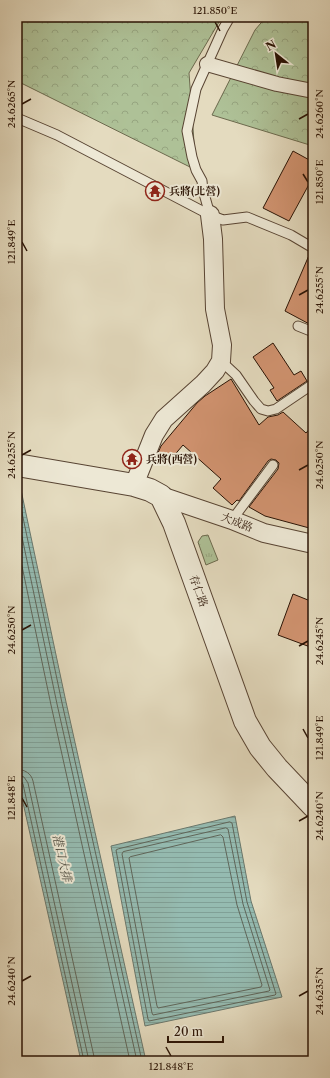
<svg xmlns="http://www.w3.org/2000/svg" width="330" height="1078" viewBox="0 0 330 1078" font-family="'Libre Caslon Text','Noto Serif TC',serif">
<defs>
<pattern id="forest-crowns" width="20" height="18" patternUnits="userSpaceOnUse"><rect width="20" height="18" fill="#aec197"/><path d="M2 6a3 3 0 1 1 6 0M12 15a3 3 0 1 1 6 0" fill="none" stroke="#96a580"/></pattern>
<pattern id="park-tufts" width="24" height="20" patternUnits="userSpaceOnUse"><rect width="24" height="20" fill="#aec197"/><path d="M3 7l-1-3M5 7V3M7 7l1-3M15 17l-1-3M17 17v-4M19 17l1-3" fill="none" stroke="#96a580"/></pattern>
<pattern id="water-rules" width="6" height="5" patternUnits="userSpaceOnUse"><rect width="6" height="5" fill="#95bbb1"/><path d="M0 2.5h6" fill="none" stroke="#80a097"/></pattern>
</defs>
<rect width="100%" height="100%" fill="#e4dbbf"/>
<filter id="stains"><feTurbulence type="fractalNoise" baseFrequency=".005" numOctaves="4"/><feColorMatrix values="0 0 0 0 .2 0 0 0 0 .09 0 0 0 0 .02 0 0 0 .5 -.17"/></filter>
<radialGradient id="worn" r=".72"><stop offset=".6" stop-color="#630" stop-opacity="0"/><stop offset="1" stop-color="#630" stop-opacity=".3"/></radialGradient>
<!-- forest -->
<g fill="url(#forest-crowns)" stroke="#6c6a4e">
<polygon points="17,17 222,17 189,73 196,170 17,81"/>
<polygon points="266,17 313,17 313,146 212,115 255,30"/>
</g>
<!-- park -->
<polygon fill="url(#park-tufts)" stroke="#6c6a4e" points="208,535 218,560 206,565 198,542 202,536"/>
<!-- water -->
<g fill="url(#water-rules)" stroke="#6a776c">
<polygon points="17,471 66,702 146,1061 81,1061 17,776"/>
<polygon points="235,816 251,901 282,997 145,1026 111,846"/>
</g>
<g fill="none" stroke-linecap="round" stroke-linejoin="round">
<!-- shore -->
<g stroke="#5f665a" stroke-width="1">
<polyline points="17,489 62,703 142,1061"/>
<polyline points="17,513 57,704 137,1061"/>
<polyline points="17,542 51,705 130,1061"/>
<path d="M17,769C25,770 31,773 33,781L95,1061"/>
<polyline points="17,775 24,777 28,783 89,1061"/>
<polyline points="17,780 21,781 23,784 84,1061"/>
<polygon points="230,822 232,823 247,902 276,994 275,995 149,1021 148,1019 116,850 118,849"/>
<polygon points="226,828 228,829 243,904 270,990 269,991 153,1015 152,1013 122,854 123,852"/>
<polygon points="221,835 223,837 237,905 262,985 261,987 158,1008 157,1006 129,858 130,857"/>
</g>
</g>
<!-- building -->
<g fill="#d19370" stroke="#291204">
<polygon points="293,151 313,162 313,177 289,221 263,208"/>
<polygon points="310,253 313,254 313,326 285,311"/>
<polygon points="273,343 294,375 301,371 307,381 277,401 270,390 274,388 253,357"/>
<polygon points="231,379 259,425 268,417 278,415 283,412 306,433 313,425 313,529 265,516 249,507 278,469 279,463 276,460 271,459 268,461 239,501 237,500 232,505 213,488 221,479 183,445 167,464 157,455 161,446 197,403 205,396"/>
<polygon points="293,594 313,602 313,648 278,635"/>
</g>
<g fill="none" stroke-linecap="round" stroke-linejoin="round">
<defs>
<g id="service">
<polyline points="17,118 57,135 210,215 223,220 247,217 291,235 313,248"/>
<polyline points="210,215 203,190 202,181 196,170 192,157 187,131 196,89 223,29 230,17"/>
<polyline points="298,326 313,332"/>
<polyline points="221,361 236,375 254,401 261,409 268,411 276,409 313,384"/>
<polyline points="232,520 273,465"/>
</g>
<polyline id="pedestrian" points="207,64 277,84 313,91"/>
<g id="minor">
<polyline points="134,485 154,435 164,419 203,384 215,371 221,361 222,345 215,309 213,239 210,215"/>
<polyline points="161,496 232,520 264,533 313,544"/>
</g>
<polyline id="tertiary" points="17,465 134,485 150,490 161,496 174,523 245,721 260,747 277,768 313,806"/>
</defs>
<!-- service casing -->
<use href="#service" stroke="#584433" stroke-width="11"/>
<!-- pedestrian casing -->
<use href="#pedestrian" stroke="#584433" stroke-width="16"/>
<!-- minor casing -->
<use href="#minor" stroke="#584433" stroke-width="20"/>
<!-- tertiary casing -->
<use href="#tertiary" stroke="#584433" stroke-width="24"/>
<!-- service -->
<use href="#service" stroke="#ede8d5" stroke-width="9"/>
<!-- pedestrian -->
<use href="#pedestrian" stroke="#ede8d5" stroke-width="14"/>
<!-- minor -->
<use href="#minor" stroke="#ede8d5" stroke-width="18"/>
<!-- tertiary -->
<use href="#tertiary" stroke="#ede8d5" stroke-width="22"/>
</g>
<!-- ticks -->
<path fill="none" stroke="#291204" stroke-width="1.5" d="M215,22L220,31M22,104L31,99M299,119L308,114M303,174L308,182M22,242L27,251M299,295L308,290M22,455L31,450M299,470L308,465M22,630L31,625M299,646L308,641M303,729L308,738M22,798L27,807M299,821L308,816M22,981L31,976M299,996L308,991M166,1047L171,1056"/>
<!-- icons -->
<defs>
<symbol id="temple-ring" viewBox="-11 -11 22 22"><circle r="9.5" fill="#ede8d5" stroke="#8f2418" stroke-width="1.5"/><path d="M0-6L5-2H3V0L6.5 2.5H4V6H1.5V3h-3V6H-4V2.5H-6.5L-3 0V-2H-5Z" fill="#8f2418"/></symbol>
</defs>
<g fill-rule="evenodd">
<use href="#temple-ring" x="144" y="180" width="22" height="22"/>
<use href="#temple-ring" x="121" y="448" width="22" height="22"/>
</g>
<g text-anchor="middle" stroke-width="4" stroke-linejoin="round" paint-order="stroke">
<!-- poi labels -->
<g font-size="11" font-weight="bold" fill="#291204" stroke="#ede8d5" text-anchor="start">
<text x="169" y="195">兵將(北營)</text>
<text x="146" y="463">兵將(西營)</text>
</g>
<!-- street labels -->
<g font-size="11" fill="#291204" stroke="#ede8d5">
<text transform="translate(237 522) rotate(21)" y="4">大成路</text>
<text transform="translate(199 591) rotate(70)" y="4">存仁路</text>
</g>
<!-- water labels -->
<g font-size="12" font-style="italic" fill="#4f4d41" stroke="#ede8d5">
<text transform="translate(62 858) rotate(77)" y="4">港口大排</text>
</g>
</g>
<!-- margin -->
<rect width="330" height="1078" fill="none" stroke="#e4dbbf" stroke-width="44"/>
<!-- north arrow -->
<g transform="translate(276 54) rotate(330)" stroke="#ede8d5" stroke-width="3" paint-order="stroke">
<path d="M0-3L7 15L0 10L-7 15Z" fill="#291204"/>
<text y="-6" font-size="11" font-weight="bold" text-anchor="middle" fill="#291204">N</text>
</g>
<!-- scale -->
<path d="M168 1036v6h55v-6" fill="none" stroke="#291204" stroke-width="2"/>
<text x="174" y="1036" font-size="12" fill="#291204" stroke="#ede8d5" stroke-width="3" paint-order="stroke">20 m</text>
<rect x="22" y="22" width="286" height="1034" fill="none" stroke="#291204" stroke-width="1.5"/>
<g font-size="10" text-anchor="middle" fill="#291204">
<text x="215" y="14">121.850°E</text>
<text transform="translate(11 104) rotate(-90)" y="4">24.6265°N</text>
<text transform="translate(319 114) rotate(-90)" y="4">24.6260°N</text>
<text transform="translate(319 182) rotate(-90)" y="4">121.850°E</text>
<text transform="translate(11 242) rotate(-90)" y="4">121.849°E</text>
<text transform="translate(319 290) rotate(-90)" y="4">24.6255°N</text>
<text transform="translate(11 455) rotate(-90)" y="4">24.6255°N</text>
<text transform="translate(319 465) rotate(-90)" y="4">24.6250°N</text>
<text transform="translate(11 630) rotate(-90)" y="4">24.6250°N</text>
<text transform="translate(319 641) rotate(-90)" y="4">24.6245°N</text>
<text transform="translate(319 738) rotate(-90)" y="4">121.849°E</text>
<text transform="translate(11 798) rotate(-90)" y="4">121.848°E</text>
<text transform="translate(319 816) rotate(-90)" y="4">24.6240°N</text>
<text transform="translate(11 981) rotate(-90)" y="4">24.6240°N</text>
<text transform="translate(319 991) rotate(-90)" y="4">24.6235°N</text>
<text x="171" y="1070">121.848°E</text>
</g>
<rect width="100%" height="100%" filter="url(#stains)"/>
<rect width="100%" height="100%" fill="url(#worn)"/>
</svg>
